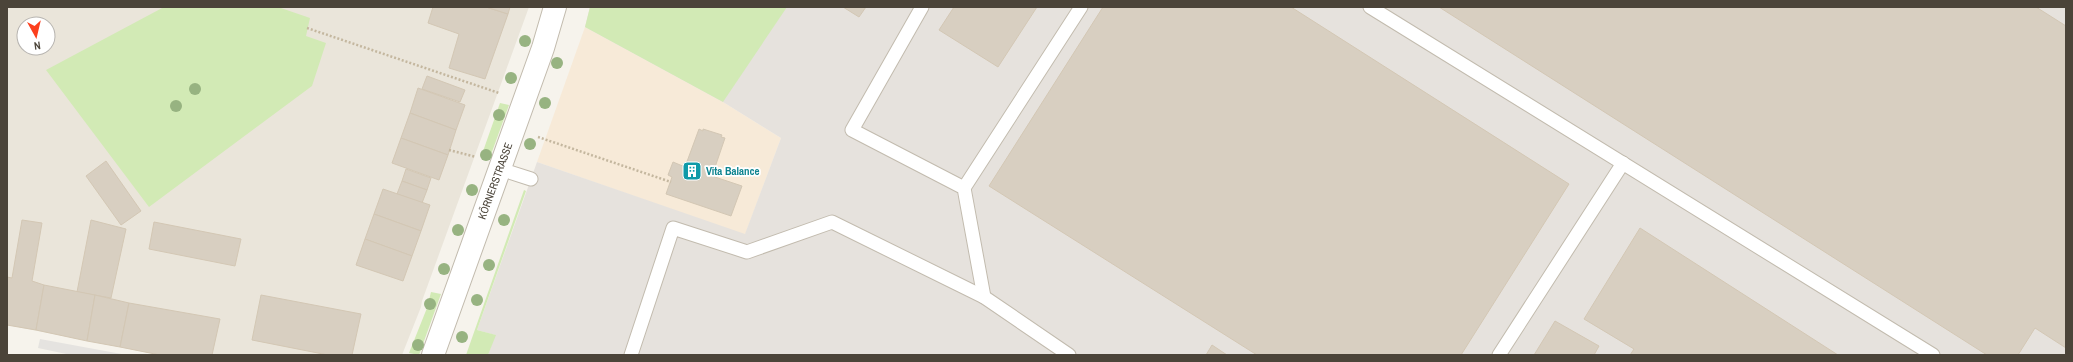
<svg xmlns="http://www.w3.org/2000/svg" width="2073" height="362" viewBox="0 0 2073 362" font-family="'Archivo Narrow',sans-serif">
<rect width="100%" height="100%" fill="#f6f3ec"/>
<!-- residential -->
<path fill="#eae5da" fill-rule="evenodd" d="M7,7H529L422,301L421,307L402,355H160L7,325ZM24,24H48V48H24Z"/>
<!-- commercial -->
<polygon fill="#f7ead8" points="585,27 723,102 781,138 745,235 537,162"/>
<!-- industrial -->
<polygon fill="#e6e2dd" points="590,7 2066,7 2066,355 488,355 495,335 477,330 537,162 745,234 781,138 723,102 585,27"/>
<!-- green -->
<g fill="#d2eab5">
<polygon points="164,7 278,7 310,18 306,36 326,43 312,86 149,207 46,70"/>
<polygon points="590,7 787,7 723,102 585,27"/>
<polygon points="500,103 509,105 489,160 481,157"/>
<polygon points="524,190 526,191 477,330 496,335 488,355 466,355"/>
<polygon points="431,292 441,294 419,355 409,353 427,308"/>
</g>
<!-- parking -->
<polygon fill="#e5e3e0" points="40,339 78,346 127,355 71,355 38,348"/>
<!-- building -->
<g fill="#d8cfc1" stroke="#d3c7b4">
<polygon points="433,7 486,7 508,14 485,79 449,68 459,34 428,23"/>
<polygon points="486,7 510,7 508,14"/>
<polygon points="843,7 866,7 859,17"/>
<polygon points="954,7 1037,7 998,67 939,30"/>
<polygon points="1103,7 1291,7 1569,184 1461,355 1257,355 989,186"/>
<polygon points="1439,7 2036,7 2066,26 2066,348 2035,328 2018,355 1987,355"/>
<polygon points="427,76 465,90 460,102 422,89"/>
<polygon points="418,88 465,105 456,130 410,113"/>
<polygon points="410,113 456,130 448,155 401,138"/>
<polygon points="699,129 703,131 703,129 722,135 721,137 725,138 712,176 742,186 731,216 666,194 672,177 668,175 673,162 685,167"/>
<polygon points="401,138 448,155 439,180 392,163"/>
<polygon points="106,161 141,211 121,225 86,176"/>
<polygon points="406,169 431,178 427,190 402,181"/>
<polygon points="402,181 427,190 422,203 397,194"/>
<polygon points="383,189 430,205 421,231 374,214"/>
<polygon points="374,214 421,231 412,256 365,239"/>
<polygon points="22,220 42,223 32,281 44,285 36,330 7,325 7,277 12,278"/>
<polygon points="91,220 126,229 111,298 77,292"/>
<polygon points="154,222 241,239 235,266 149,249"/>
<polygon points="1640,228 1838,355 1630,355 1634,349 1584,319"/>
<polygon points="365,239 412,256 403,281 356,265"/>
<polygon points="44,285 95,295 87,341 36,330"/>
<polygon points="95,295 129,303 120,347 87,341"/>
<polygon points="261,295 361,314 352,355 328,355 252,340"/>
<polygon points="129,303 220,319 212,355 160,355 120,347"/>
<polygon points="1555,321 1599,346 1594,355 1534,355"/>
<polygon points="1212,345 1227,355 1206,355"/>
</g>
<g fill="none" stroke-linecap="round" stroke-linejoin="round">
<defs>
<g id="lane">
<polyline points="922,7 852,130 964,188 984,297"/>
<polyline points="1370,7 1933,355"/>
<polyline points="500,169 531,179"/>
<polyline points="964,188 1081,7"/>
<polyline points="631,355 673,228 747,252 832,222 984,297 1069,355"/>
<polyline points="1499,355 1623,163"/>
</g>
<polyline id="street" points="433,355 543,48 555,7"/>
</defs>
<!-- lane casing -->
<use href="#lane" stroke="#c2bbae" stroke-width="15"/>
<!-- street casing -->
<use href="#street" stroke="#c2bbae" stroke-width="24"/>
<!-- path -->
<g stroke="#c4b79f" stroke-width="2.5" stroke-dasharray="2 2" stroke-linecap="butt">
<polyline points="307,28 499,93"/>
<polyline points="538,137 671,182"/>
<polyline points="449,150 476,157"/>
</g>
<!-- lane -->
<use href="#lane" stroke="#fff" stroke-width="13"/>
<!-- street -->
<use href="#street" stroke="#fff" stroke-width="22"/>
</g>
<!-- trees -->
<g fill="#97b381">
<circle cx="525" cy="41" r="6"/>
<circle cx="557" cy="63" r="6"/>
<circle cx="511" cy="78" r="6"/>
<circle cx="195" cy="89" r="6"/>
<circle cx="545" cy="103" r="6"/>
<circle cx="176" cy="106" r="6"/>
<circle cx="499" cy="115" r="6"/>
<circle cx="530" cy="144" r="6"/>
<circle cx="486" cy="155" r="6"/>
<circle cx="472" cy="190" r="6"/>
<circle cx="504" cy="220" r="6"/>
<circle cx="458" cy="230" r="6"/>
<circle cx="489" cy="265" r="6"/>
<circle cx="444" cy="269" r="6"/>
<circle cx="477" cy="300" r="6"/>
<circle cx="430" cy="304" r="6"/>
<circle cx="462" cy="337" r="6"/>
<circle cx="418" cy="345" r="6"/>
</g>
<!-- icons -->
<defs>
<symbol id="building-square" viewBox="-11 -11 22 22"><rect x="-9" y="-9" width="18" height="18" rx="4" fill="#0f9aa8" stroke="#fff"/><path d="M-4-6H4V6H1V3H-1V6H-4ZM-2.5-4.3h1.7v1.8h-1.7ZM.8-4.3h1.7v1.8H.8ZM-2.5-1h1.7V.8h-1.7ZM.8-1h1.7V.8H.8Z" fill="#fff"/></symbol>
</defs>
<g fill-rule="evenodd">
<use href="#building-square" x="681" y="160" width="22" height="22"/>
</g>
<g text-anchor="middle" stroke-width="3.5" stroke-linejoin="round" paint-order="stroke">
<!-- culture labels -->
<g font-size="11" font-weight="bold" fill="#0d838f" stroke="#fff" text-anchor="start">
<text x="706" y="175">Vita Balance</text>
</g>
<!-- street labels -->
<g font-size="11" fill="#4b4439" stroke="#fff">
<text transform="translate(495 181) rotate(-70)" y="4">KÖRNERSTRASSE</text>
</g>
</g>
<!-- border -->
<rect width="2073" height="362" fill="none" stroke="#4b4439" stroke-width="16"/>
<!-- north arrow -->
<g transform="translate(36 36) rotate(172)"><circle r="19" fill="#ffffff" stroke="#b7b4b0"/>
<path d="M0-3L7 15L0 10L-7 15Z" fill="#fc3f1d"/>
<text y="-6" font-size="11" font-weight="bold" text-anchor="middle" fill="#4b4439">N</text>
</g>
</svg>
